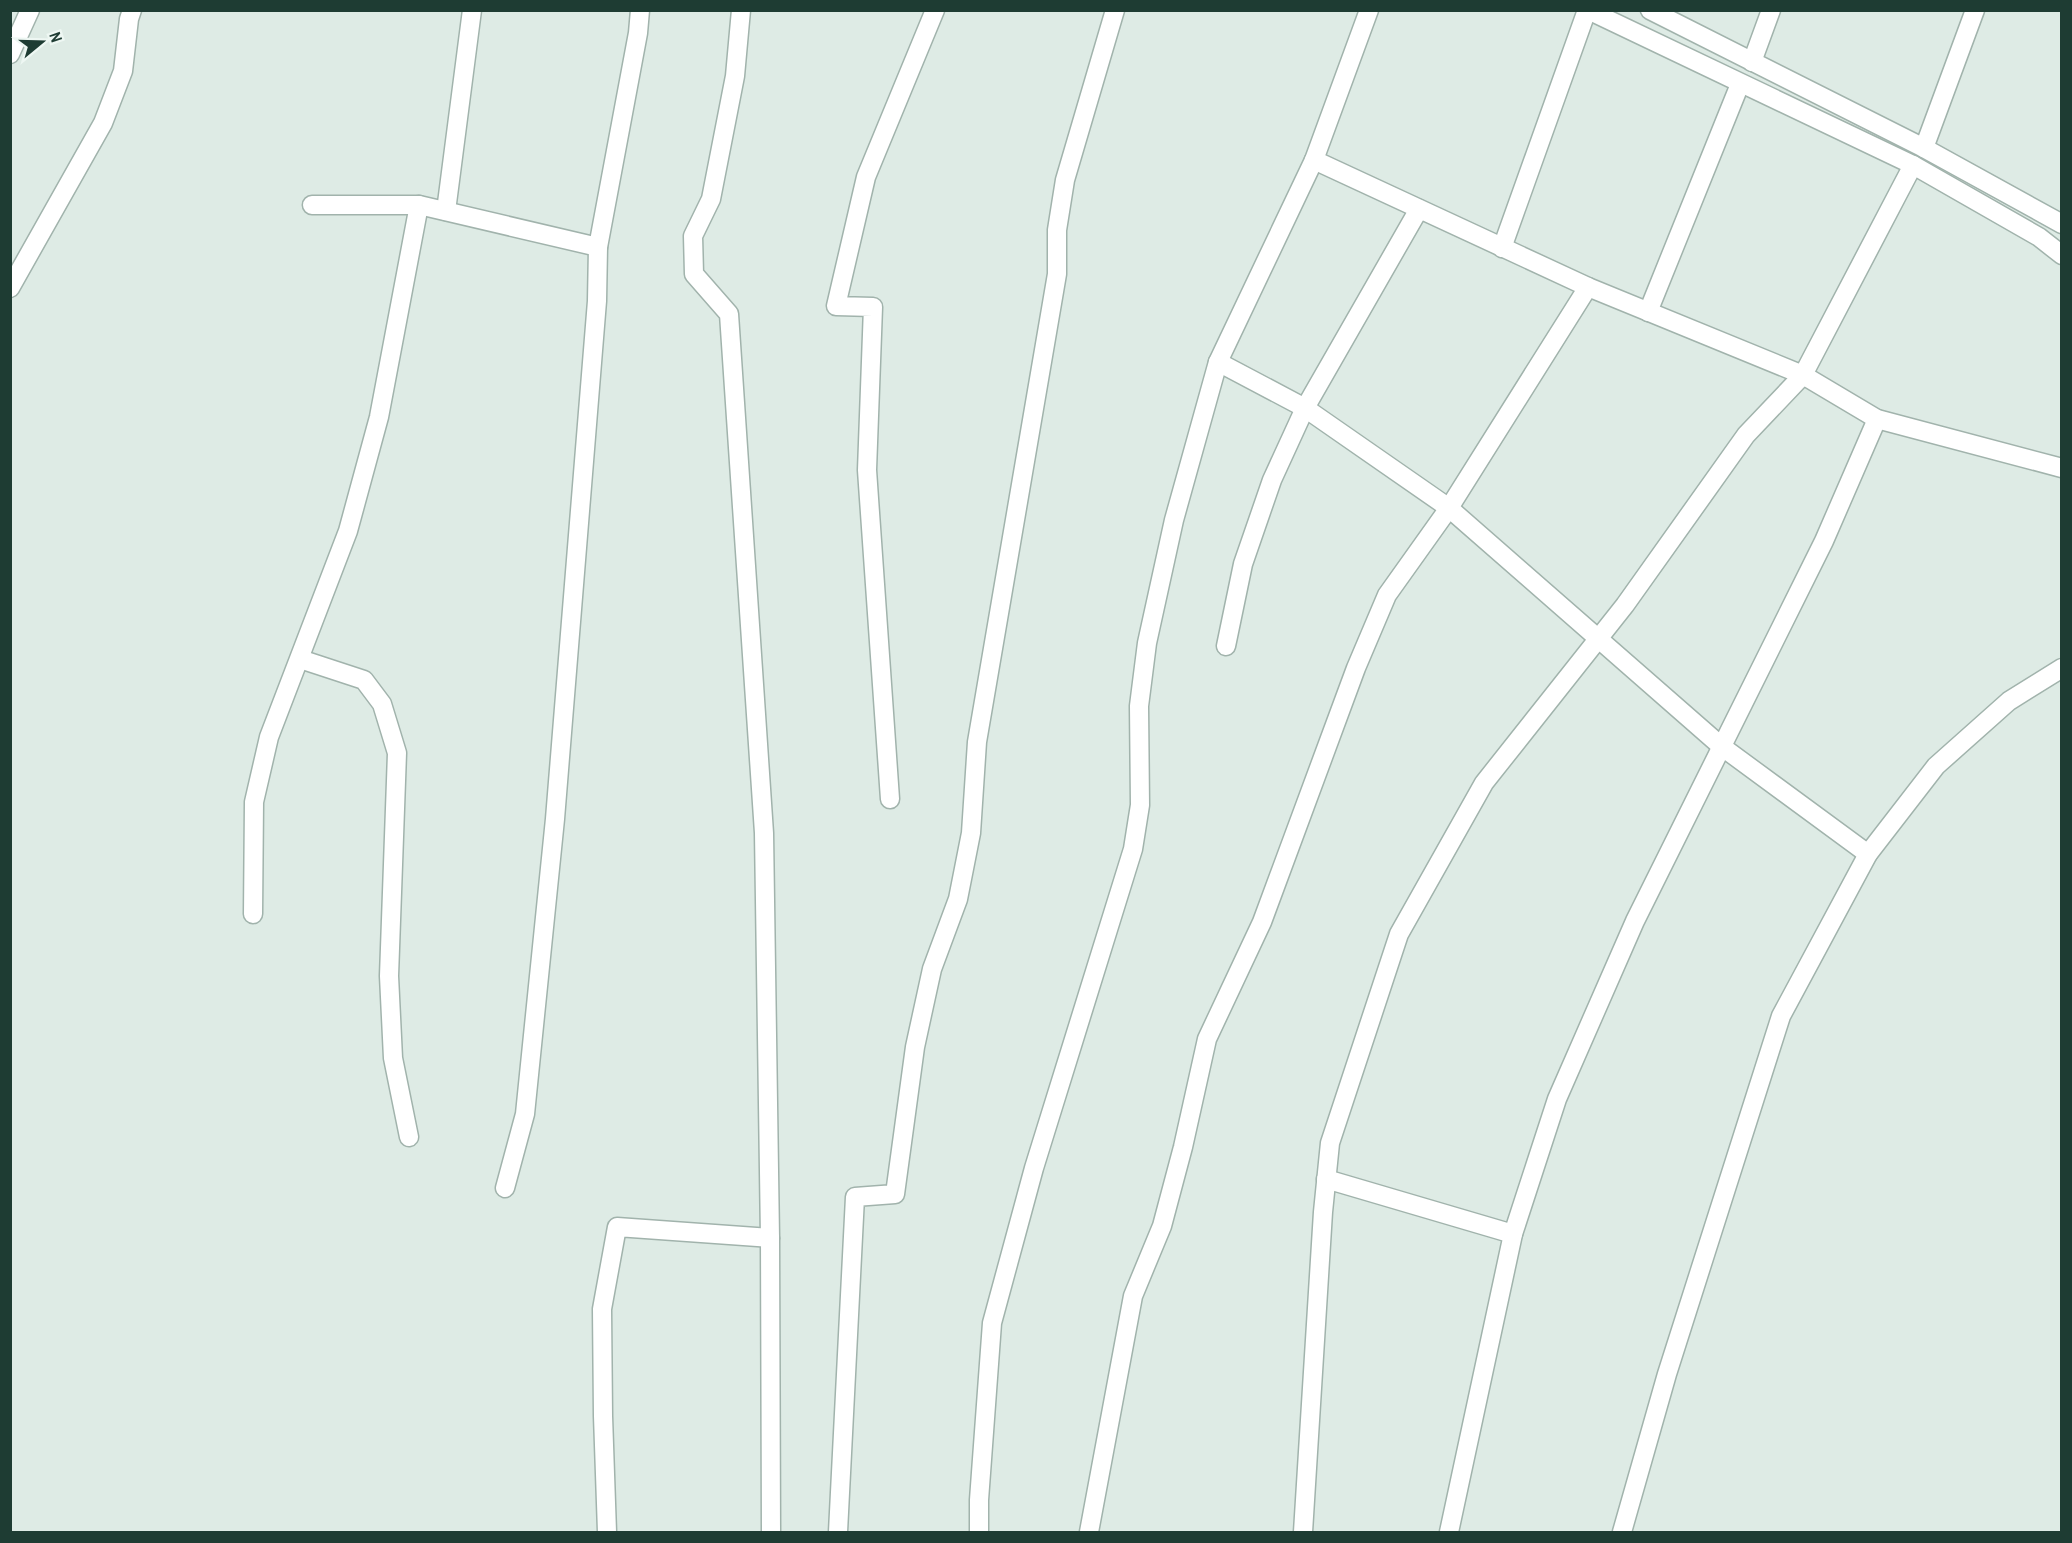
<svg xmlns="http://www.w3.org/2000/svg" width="2072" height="1543" viewBox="0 0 2072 1543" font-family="'Archivo Narrow',sans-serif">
<rect width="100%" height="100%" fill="#deebe5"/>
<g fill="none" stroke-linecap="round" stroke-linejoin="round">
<defs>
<g id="minor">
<polyline points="741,10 735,76 711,199 693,236 694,274 729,314 764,833 770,1238 771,1532"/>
<polyline points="1588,10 1913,165 2039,237 2062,255"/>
<polyline points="1650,10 1924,148 2062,224"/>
<polyline points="10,54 30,10"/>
<polyline points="1752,62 1771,10"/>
<polyline points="1924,148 1975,10"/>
<polyline points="1314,160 1588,287 1803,375 1877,419 2062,468"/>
<polyline points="312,205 419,205 598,247"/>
<polyline points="446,211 472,10"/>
<polyline points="1502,248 1587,10"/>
<polyline points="10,288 103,123 123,71 129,19 132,10"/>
<polyline points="1648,312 1740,84"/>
<polyline points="1218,362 1305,408 1449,508 1721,746 1868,854"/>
<polyline points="1226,646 1243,564 1272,480 1305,408 1419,209"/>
<polyline points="300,659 364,680 382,704 397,753 389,976 393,1058 409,1137"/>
<polyline points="890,799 867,470 873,307 836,306 866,177 935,10"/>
<polyline points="253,914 254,802 269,737 348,531 379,417 419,205"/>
<polyline points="1326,1179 1513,1234"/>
<polyline points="505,1188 525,1114 555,819 597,301 598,247 638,33 640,10"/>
<polyline points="607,1532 603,1416 602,1309 617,1227 770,1238"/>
<polyline points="838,1532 855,1197 895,1194 915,1047 932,969 958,899 971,833 977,742 1057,274 1057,230 1065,180 1115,10"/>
<polyline points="979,1532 979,1500 992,1323 1034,1168 1133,849 1140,805 1139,706 1147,643 1174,520 1218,362 1314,160 1369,10"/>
<polyline points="1089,1532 1133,1296 1162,1226 1183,1147 1207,1039 1262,922 1356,668 1387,595 1449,508 1588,287"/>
<polyline points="1303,1532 1323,1212 1330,1143 1399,934 1484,783 1625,605 1746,435 1803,375 1913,165"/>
<polyline points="1449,1532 1513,1234 1557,1099 1635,921 1824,541 1877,419"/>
<polyline points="1622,1532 1667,1374 1781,1016 1868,854 1936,766 2009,701 2062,668"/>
</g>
</defs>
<!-- minor casing -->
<use href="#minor" stroke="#a1b3ac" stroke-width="21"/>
<!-- minor -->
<use href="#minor" stroke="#fff" stroke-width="18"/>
</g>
<!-- border -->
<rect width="2072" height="1543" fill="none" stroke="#1e3c33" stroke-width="24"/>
<!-- north arrow -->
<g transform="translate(42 42) rotate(71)" stroke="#eef7f3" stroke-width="4.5" paint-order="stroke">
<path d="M0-4.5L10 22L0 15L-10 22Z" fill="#1e3c33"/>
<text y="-9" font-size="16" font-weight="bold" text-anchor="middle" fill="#1e3c33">N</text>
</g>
</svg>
